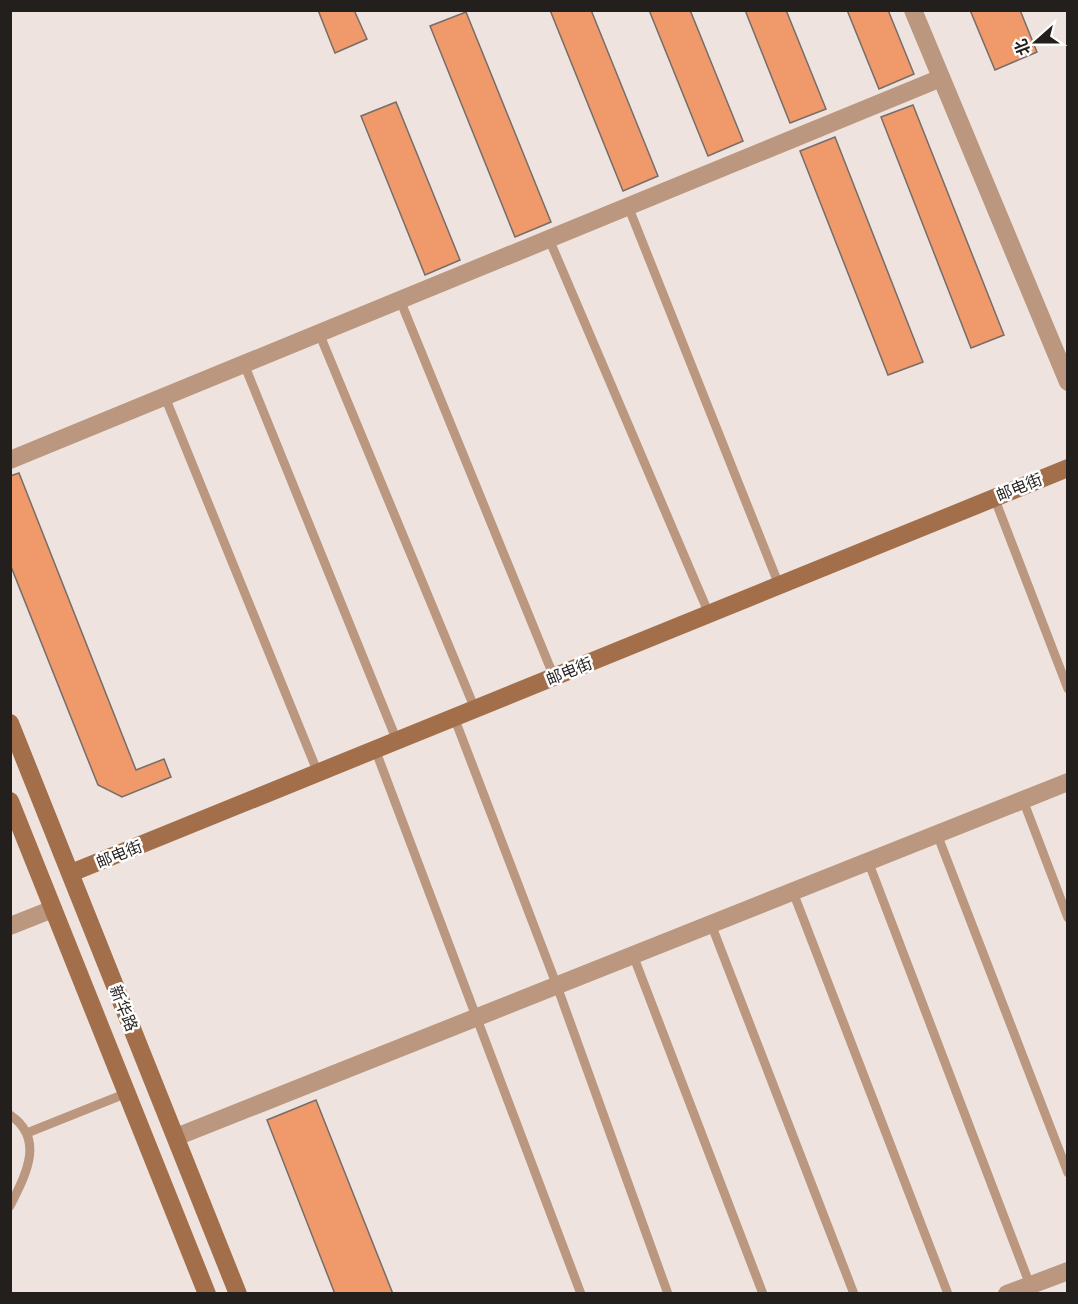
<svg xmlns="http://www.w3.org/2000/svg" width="1078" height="1304" viewBox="0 0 1078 1304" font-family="Inter,'Noto Sans SC',sans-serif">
<rect width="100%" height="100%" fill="#eee3de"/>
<!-- building -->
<g fill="#f0996b" stroke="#766d69" stroke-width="1.5">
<polygon points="318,10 354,10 367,39 335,53"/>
<polygon points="550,10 591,10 658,176 623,191"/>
<polygon points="649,10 690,10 743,141 708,156"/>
<polygon points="745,10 786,10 826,109 790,123"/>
<polygon points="847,10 888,10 914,74 879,89"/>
<polygon points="970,10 1020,10 1037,52 995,70"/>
<polygon points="466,12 551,222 515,237 430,26"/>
<polygon points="396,102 460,260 425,275 361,116"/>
<polygon points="913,105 1004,335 971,348 881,117"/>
<polygon points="835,137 923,362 888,375 800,151"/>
<polygon points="19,473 136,770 164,759 171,777 122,797 98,785 10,564 10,476"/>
<polygon points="316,1100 393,1294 335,1294 267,1120"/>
</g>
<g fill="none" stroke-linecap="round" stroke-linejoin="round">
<!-- lane -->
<g stroke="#ba977e" stroke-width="9">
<polyline points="628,206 779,585"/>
<polyline points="549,239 709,614"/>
<polyline points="400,300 554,677"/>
<polyline points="319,333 475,709"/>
<polyline points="244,364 397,741"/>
<polyline points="165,397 318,773"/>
<polyline points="994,497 1068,689"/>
<polyline points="454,717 557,986 668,1294"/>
<polyline points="375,749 581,1294"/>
<polyline points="1023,800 1068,918"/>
<polyline points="937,834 1068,1173"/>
<polyline points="868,861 1030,1285"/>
<polyline points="793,892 948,1294"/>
<polyline points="711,924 854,1294"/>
<polyline points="633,955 763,1294"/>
<path d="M10,1115C46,1139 25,1176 10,1206"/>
<polyline points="27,1133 127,1093"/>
</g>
<!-- street -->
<g stroke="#ba977e" stroke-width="18">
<polyline points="913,10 1068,382"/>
<polyline points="10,460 941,78"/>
<polyline points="10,926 53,909"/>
<polyline points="176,1137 1068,782"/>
<polyline points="1007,1294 1068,1271"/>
</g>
<!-- secondary -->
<g stroke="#a26f4a" stroke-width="18">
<polyline points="10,723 238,1294"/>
<polyline points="10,801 207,1294"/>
<polyline points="71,873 1068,468"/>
</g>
</g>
<g text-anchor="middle" stroke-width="5" stroke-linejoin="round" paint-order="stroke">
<!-- street labels -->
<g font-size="16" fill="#231f1d" stroke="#fff">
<text transform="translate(1019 487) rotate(-22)" y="6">邮电街</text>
<text transform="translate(569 671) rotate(-22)" y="6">邮电街</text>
<text transform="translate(119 854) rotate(-22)" y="6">邮电街</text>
<text transform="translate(124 1008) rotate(68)" y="6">新华路</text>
</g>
</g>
<!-- border -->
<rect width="1078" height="1304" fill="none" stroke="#231f1d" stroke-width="24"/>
<!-- north arrow -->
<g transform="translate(1036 42) rotate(249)" stroke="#ffffff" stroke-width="4.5" paint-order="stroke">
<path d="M0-4.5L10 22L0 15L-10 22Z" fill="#231f1d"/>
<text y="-9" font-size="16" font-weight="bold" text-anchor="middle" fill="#231f1d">北</text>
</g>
</svg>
